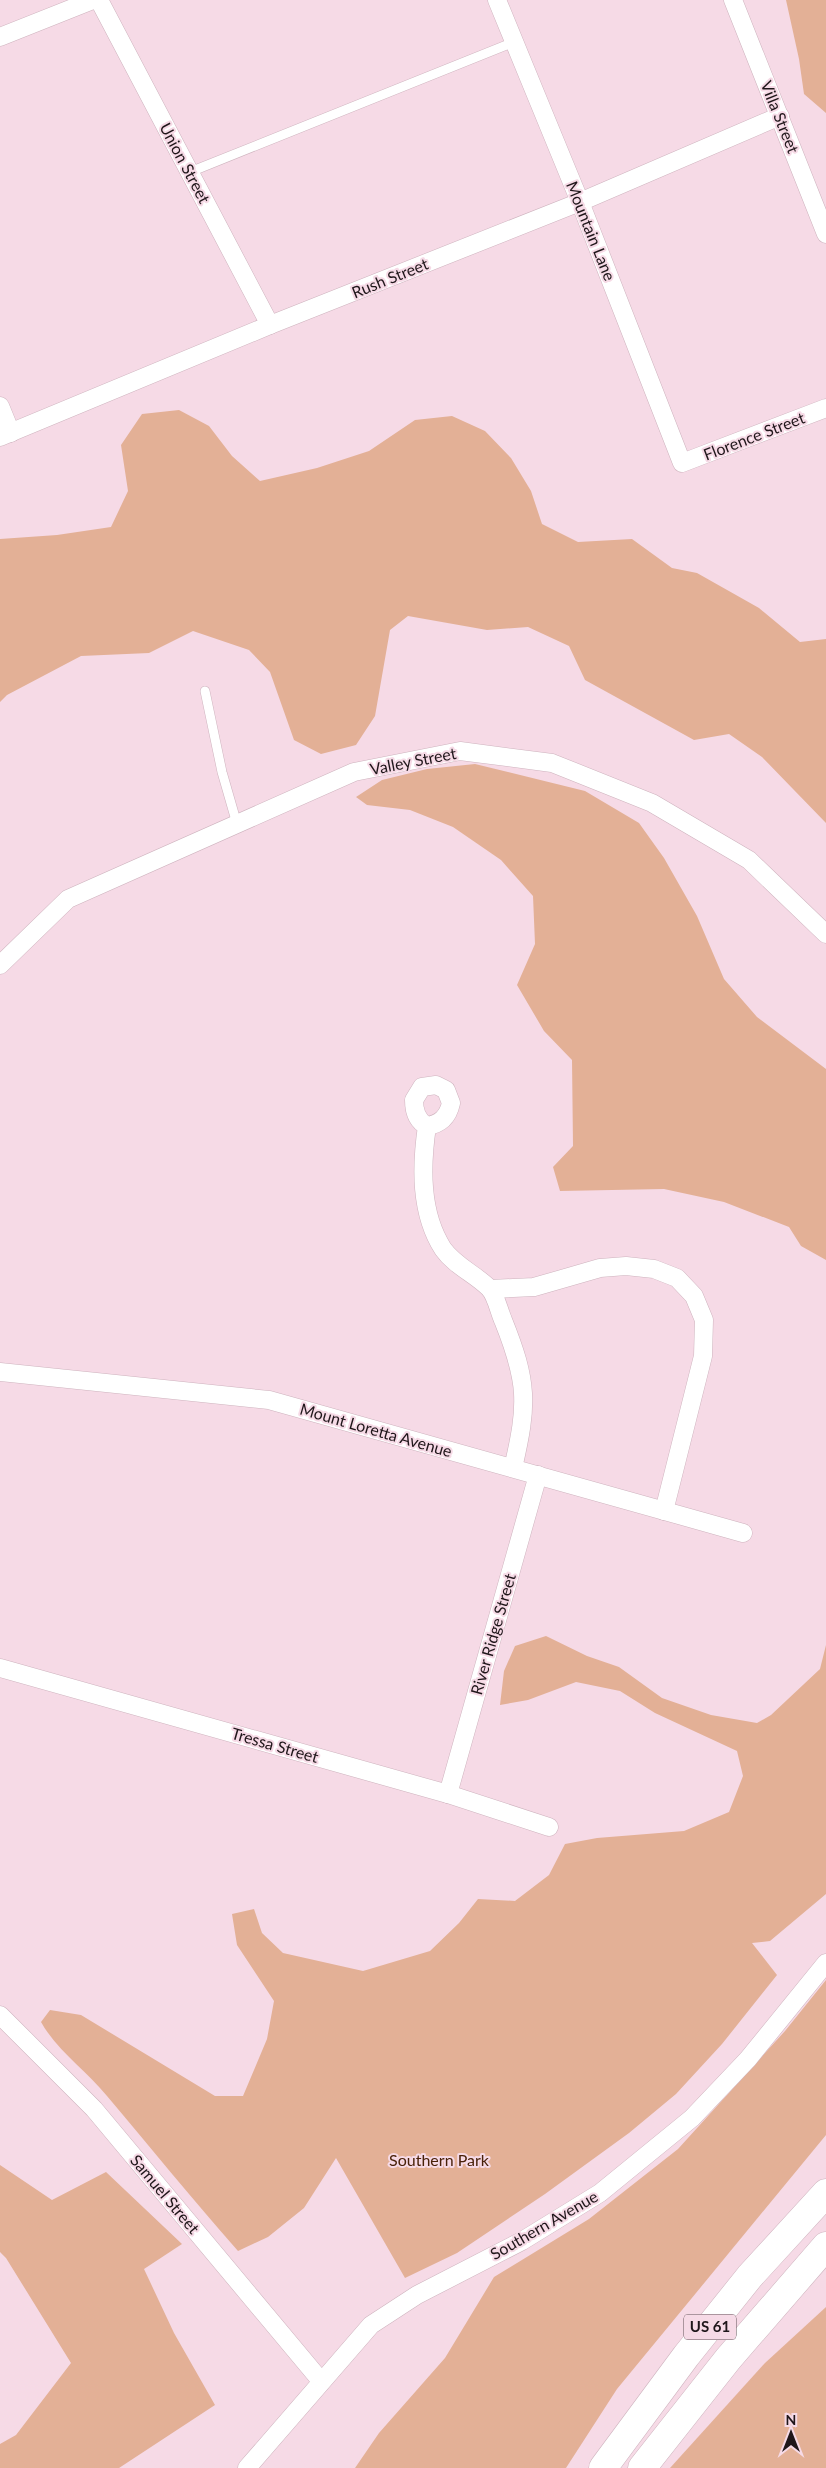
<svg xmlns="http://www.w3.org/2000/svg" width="826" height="2468" viewBox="0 0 826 2468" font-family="Lato,sans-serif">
<rect width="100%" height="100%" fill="#f6dae6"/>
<!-- green -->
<g fill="#e3b096">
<polygon points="786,0 826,0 826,113 804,94 799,59"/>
<polygon points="179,410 209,426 232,456 260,481 317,468 369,451 415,420 452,416 485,431 511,458 531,491 542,524 578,542 632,539 672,568 697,573 759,608 800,642 826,639 826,823 762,757 729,734 694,740 585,680 569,646 528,627 487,630 408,616 390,630 375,716 356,745 321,754 294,740 270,672 249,650 193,631 149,653 81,656 7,695 0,702 0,539 57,535 111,527 128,491 121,445 142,414"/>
<polygon points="475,764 585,791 639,823 664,858 697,916 724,979 757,1017 826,1069 826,1260 801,1246 789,1227 724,1202 664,1189 560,1191 553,1167 573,1146 572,1060 544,1031 517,985 535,944 533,896 501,860 453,827 410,810 367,805 356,797 382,780 427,769"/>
<path d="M546,1636L587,1656L619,1667L662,1698L711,1715L757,1723L771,1715L820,1669L826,1645V1894L770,1941L752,1943L777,1975L722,2044L676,2094L629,2133L545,2194L457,2253L405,2278L336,2158L304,2208L268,2237L238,2251C193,2200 151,2148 107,2096C86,2070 58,2052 41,2022L50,2010L81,2015L215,2096H243L267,2039L274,2001L237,1945L232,1914L254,1909L262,1933L283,1953L363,1971L430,1951L459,1923L478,1899L515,1901L549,1875L565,1844L597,1838L684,1831L729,1812L743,1776L737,1751L655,1713L620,1691L576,1682L528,1700L500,1705L504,1671L515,1646Z"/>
<polygon points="826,1980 826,2135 617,2389 566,2468 355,2468 379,2433 445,2358 494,2277 589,2219 678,2149 785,2031"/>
<polygon points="0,2165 52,2200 106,2172 182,2244 144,2269 174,2333 215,2405 119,2468 0,2468 0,2444 16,2435 71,2363 6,2258 0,2252"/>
<polygon points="826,2307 826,2468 670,2468 765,2363"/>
</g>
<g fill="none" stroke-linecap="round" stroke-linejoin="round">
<defs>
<g id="lane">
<polyline points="190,172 514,42"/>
<polyline points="205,691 222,772 237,824"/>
</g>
<g id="street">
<polyline points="99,0 270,325"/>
<polyline points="497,0 580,202 682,463 826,408"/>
<polyline points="733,0 826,234"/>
<polyline points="0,37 93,0"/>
<polyline points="0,406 11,433"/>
<polyline points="0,437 270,325 580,202 780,116"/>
<polyline points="0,965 68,899 354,772 460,751 552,763 652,803 749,860 826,934"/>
<path d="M427,1126C417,1121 414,1111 414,1100L422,1087L436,1085L446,1090L451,1103C448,1117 440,1124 427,1126C421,1167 420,1213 443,1249C455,1266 475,1274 489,1288C496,1295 499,1311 503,1320C528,1382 528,1404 513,1468"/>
<polyline points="491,1289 534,1287 600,1268 626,1266 654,1269 677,1278 694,1296 704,1320 703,1356 664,1511"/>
<polyline points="0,1372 269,1400 743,1533"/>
<polyline points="0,1668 448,1794 549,1827"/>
<polyline points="448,1794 538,1475"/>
<polyline points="0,2015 94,2109 321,2381"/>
<polyline points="247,2468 371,2325 417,2295 522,2241 600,2193 692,2118 748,2059 826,1963"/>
</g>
<g id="highway">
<polyline points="603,2468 686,2356 750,2276 826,2193"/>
<polyline points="642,2468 728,2359 826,2246"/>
</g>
</defs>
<!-- lane casing -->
<use href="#lane" stroke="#ceb3be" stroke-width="10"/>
<!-- street casing -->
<use href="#street" stroke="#ceb3be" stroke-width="19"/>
<!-- highway casing -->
<use href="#highway" stroke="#ceb3be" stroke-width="29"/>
<!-- lane -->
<use href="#lane" stroke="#fff" stroke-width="9"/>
<!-- street -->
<use href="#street" stroke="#fff" stroke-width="18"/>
<!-- highway -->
<use href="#highway" stroke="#fff" stroke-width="28"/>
</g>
<g text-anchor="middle" stroke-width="4" stroke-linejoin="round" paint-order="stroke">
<!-- shield labels -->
<rect fill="#f6dae6" stroke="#605157" stroke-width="1" x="684" y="2314.5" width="52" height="25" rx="4"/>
<g font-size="15" font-weight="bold" fill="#1f161a">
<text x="710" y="2332">US 61</text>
</g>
<!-- street labels -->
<g font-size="16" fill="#1f161a" stroke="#f6dae6">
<text transform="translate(780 117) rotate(68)" y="6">Villa Street</text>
<text transform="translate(185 163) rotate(62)" y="6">Union Street</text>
<text transform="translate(591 231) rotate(68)" y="6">Mountain Lane</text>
<text transform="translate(390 278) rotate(-22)" y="6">Rush Street</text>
<text transform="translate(754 436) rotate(-21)" y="6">Florence Street</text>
<text transform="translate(413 761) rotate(-11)" y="6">Valley Street</text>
<text transform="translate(376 1430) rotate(16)" y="6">Mount Loretta Avenue</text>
<text transform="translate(493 1634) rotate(-74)" y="6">River Ridge Street</text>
<text transform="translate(275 1745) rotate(16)" y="6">Tressa Street</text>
<text transform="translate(165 2194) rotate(50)" y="6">Samuel Street</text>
<text transform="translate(544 2225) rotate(-30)" y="6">Southern Avenue</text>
</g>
<!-- park labels -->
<g font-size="16" fill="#492109" stroke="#f6dae6">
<text x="439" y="2166">Southern Park</text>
</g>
</g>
<!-- north arrow -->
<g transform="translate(791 2433)" stroke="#f6dae6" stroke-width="4" paint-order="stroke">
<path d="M0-4L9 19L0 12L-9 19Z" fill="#1f161a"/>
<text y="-8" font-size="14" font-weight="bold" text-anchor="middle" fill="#1f161a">N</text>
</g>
</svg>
